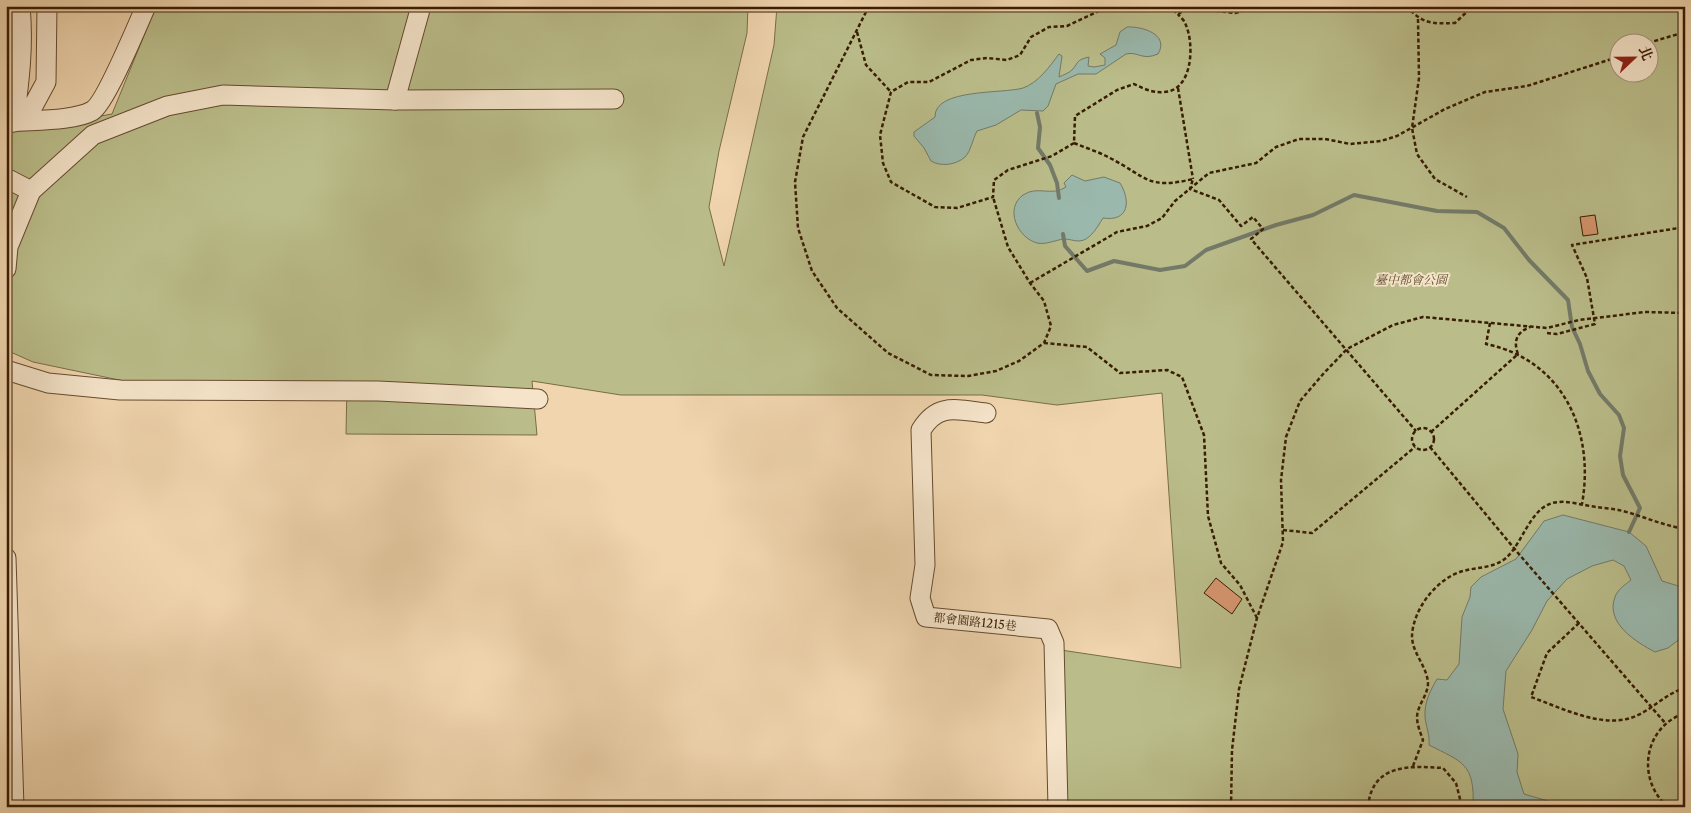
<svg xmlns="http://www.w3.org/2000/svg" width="1691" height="813" viewBox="0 0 1691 813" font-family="'Libre Caslon Text','Noto Serif TC',serif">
<rect width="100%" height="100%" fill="#f0d5ae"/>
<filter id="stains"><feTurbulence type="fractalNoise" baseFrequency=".004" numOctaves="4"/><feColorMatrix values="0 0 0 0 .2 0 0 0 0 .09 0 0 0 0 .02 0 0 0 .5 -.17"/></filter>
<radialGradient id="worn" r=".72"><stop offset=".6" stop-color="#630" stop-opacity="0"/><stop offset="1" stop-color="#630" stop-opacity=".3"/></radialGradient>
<!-- green -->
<path fill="#babd8a" stroke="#796d46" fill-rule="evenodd" d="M156,6H748L747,33L719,151L709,207L724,266L774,45L777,6H1685V807H1063L1061,650L1181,668L1162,393L1057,405L982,395H621L532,381L537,435L346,434L347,383L143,385L33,362L6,350V133L112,114ZM1618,42H1648V72H1618Z"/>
<!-- water -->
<g fill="#9ab8ac" stroke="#737a68">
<path d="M1127,27C1141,26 1170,34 1158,54C1142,61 1138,51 1126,54L1096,74H1078L1056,84L1048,106L1043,111L1021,110L996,125L977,131C973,138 971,151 965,157C956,165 941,167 931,161L924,148L914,136V132L935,117C934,88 1004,94 1023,88C1038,83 1050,66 1059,54L1062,56L1059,77C1063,75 1069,73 1072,70C1079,62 1076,60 1089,57L1088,66L1094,67L1105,65V58L1100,54L1116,45L1120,32Z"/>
<path d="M1072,175L1085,181L1104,177L1120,183C1131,201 1129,222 1103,218C1098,226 1090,241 1079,241C1074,241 1069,239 1064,239C1056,240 1045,245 1037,243C1018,238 1004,209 1023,195C1038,185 1051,197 1066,187L1064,183Z"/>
<path d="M1563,515L1629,532L1646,546L1662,581L1685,588V635L1668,648L1655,652C1636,642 1605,623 1615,597C1617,590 1626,584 1631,580L1624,566L1613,560L1592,566L1567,579L1547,601L1532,630L1506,671L1503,709L1518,754L1517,772L1524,794L1548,801L1558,807H1473C1475,763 1462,762 1429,745C1430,735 1426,727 1425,717C1424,703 1430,691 1437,679L1447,680L1459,664L1462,617L1470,597L1471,587L1481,577L1516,559L1544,521Z"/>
</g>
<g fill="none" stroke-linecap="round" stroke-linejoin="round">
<!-- stream -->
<g stroke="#737a68" stroke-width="4">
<polyline points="1037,113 1040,127 1038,148 1050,165 1057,183 1059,198"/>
<polyline points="1063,234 1065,246 1087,271 1114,261 1160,270 1185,266 1206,250 1276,225 1313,215 1354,195 1437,211 1477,212 1504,228 1529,260 1568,300 1572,327 1580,344 1588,371 1600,394 1619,415 1624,428 1620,456 1623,475 1640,508 1629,532"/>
</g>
</g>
<!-- building -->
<g fill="#d7966f" stroke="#381d03">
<polygon points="1595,215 1598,234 1583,236 1580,217"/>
<polygon points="1216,578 1242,599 1232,614 1204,593"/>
</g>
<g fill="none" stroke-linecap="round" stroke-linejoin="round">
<defs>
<g id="minor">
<path d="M20,6C24,46 19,83 14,122L32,108L46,82L47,6"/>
<polyline points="395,100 421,6"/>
<path d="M12,122C33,120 74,121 92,111C105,104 138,24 146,6"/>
<polyline points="6,178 31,191"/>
<polyline points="6,269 8,247 31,191 93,135 167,106 223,95 395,100 614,99"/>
<polyline points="6,370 48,383 120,390 378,391 538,399"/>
<path d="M986,413C957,410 938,402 921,430L925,565L920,598L926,617L1048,629L1054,643L1058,807"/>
<polyline points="6,558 14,807"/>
</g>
</defs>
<!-- minor casing -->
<use href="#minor" stroke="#664b2e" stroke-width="21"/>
<!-- path -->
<g stroke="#381d03" stroke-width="2.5" stroke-dasharray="4 2.5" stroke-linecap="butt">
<polyline points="869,6 803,137 795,182 798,228 812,271 837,308 888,353 931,375 968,376 996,371 1019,361 1044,343 1051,326 1044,301 1030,283 1008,247 993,197"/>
<path d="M1104,6L1101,10L1067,26L1049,27L1031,37L1020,55L1007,60L987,58L971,60L929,82H908L891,92L880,135L883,163L891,182L935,207L957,208L993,197L994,180L1008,170L1052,156L1074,143L1075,116L1117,90L1134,84C1144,89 1153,93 1164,92C1193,91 1195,43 1185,23C1184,20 1180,17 1178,14"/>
<polyline points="1168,6 1178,14 1189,8 1235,13 1262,6"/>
<path d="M1406,6C1423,24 1431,24 1455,23L1473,6"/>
<polyline points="1418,19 1419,78 1412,128 1417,154 1435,179 1467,197"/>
<polyline points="857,32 866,65 891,92"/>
<polyline points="1648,43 1685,32"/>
<polyline points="1178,88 1193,179"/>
<path d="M1074,143C1086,148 1099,152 1110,158C1147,177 1147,190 1193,179L1190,189L1219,200L1241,226L1253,217L1263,229L1251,239L1416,431"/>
<polyline points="1030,283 1117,232 1147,226 1162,218 1175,201 1209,173 1256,163 1276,147 1299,139 1325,139 1350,144 1381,141 1397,136 1445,109 1485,92 1527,86 1618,57"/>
<path d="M1490,323L1486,344C1563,360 1595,431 1582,504"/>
<polyline points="1547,333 1557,334 1595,324 1587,278 1572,245 1685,227"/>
<polyline points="1044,343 1087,347 1120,373 1167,370 1182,377 1204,435 1208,516 1221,563 1240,585 1257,618"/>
<circle cx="1423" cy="439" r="11"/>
<path d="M1431,432L1518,354C1513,341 1517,332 1530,327"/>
<polyline points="1430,447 1518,553 1666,724"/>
<polyline points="1283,530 1312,533 1415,447"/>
<path d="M1579,623L1547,653L1531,697C1562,708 1606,731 1638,715C1655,707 1667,693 1685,688"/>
<path d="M1413,766L1423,740C1420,731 1415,721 1418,711C1421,701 1428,693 1428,683C1427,666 1412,653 1412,636C1413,609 1437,578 1463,571C1478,567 1494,568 1506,558C1524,542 1531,503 1559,502C1568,501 1577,504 1585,505C1598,508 1611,508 1623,511C1645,517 1662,525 1685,529"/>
<polyline points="1208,807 1230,806"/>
<polyline points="1231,807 1232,750 1239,689 1257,618 1283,542 1281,480 1286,437 1300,401 1324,373 1347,349 1393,325 1423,317 1547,328 1579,320 1645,312 1685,313"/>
<path d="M1368,807C1372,763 1410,766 1443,768L1456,783L1462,807"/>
<path d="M1668,807C1636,780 1643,727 1685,713"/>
</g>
<!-- minor -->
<use href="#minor" stroke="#f5e4ca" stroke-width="19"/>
</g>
<g text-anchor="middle" stroke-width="4" stroke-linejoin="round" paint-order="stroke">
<!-- park labels -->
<g font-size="12" font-style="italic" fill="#5f4d2c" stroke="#f5e4ca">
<text x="1411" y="284">臺中都會公園</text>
</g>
<!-- street labels -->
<g font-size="12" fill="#381d03" stroke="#f5e4ca">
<text transform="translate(975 622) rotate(6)" y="4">都會園路1215巷</text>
</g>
</g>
<!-- margin -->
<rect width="1691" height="813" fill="none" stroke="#f0d5ae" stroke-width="25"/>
<rect x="8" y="8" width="1676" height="798" fill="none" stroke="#381d03" stroke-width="2.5"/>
<rect x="12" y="12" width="1666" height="788" fill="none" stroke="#381d03"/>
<!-- north arrow -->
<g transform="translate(1634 58) rotate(68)"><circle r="24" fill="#f5e4ca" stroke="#a9947a"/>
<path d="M0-4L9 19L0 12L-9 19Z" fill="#8f2418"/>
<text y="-8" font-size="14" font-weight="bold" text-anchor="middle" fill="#381d03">北</text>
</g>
<rect width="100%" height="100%" filter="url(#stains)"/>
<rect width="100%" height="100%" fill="url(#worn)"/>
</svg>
